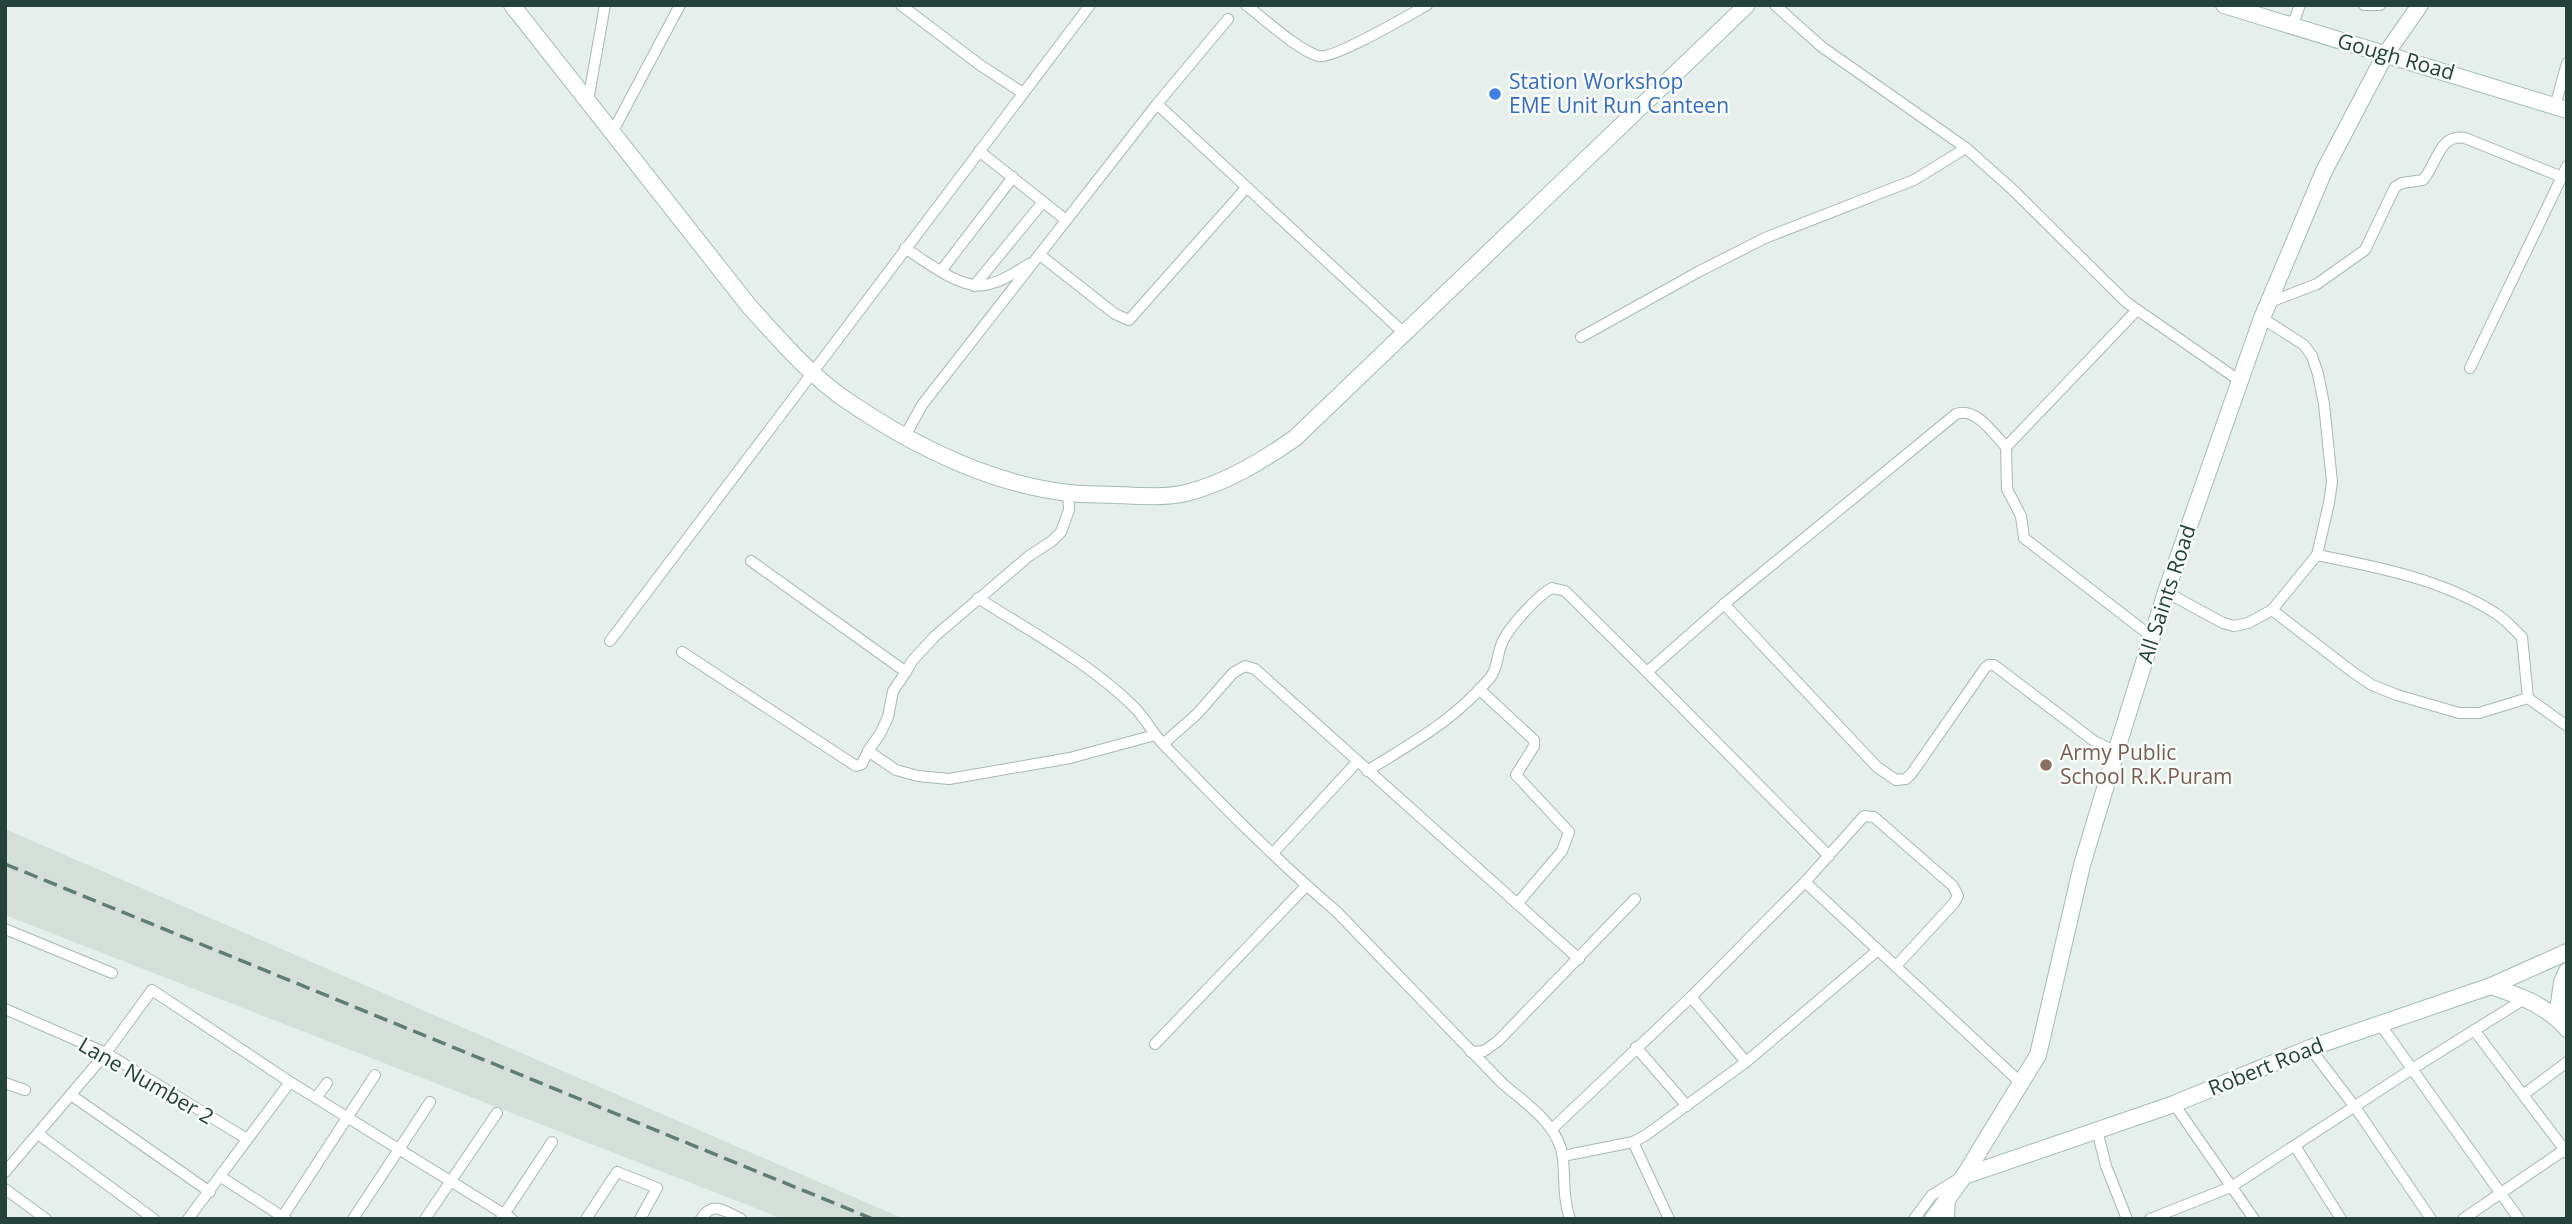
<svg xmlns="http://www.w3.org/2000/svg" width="2572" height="1224" viewBox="0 0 2572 1224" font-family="'Open Sans',sans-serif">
<rect width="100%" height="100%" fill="#e6efeb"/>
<!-- built -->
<polygon fill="#d4dfda" points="5,829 902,1218 904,1219 783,1219 5,915"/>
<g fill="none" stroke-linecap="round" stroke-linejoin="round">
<defs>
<g id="street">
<polyline points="901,5 980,65 1023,93"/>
<path d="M1246,5C1266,20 1295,48 1318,56C1333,60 1409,15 1427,5"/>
<polyline points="1775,5 1822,47 1966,148 2012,189 2126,302 2240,381"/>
<polyline points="2364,5 2380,5"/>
<polyline points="2292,26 2300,5"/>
<polyline points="588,101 605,5"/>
<polyline points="1157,104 1228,19"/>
<polyline points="2555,106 2567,63"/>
<polyline points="613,131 680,5"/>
<polyline points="979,151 1066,220"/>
<path d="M905,248C925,261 960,289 984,285C1000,283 1016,272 1029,264"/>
<polyline points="1040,255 1115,314 1129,320 1247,187"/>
<polyline points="941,271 1013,177"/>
<polyline points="974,286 1043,202"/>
<path d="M2270,302L2317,284L2365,250L2395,187L2402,183L2423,180C2437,164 2439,133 2465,138L2562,177"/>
<polyline points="2137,310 2006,447 2007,489 2021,516 2024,538 2152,637"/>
<polyline points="1581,337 1698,272 1765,238 1914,180 1966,148"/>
<polyline points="2470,368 2567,166"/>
<polyline points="905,436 922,405 1157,104 1405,334"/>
<path d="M2317,555C2378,567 2445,580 2498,615C2507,621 2514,630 2522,637L2528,698"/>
<polyline points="751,561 906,672 893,691 888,717 880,734 868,751"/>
<polyline points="2166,592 2223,623 2234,626 2248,623 2272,610 2317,555 2329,503 2332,482 2324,404 2318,374 2312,356 2304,345 2262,318"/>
<path d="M978,598C1031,632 1090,663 1135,708C1146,719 1153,734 1164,745C1219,802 1276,860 1336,911L1503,1084C1527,1104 1560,1126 1563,1159C1565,1180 1563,1199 1570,1219"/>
<polyline points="1724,604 1877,767 1896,780 1906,779 1912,773 1985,668 1989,665 1994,665 2094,741 2116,752"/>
<polyline points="2272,610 2354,673 2372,685 2397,695 2459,713 2479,713 2528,698 2567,726"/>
<polyline points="610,641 1090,5"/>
<polyline points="682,652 856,766 862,764 868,751 896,770 918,776 949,779 1070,758 1155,735"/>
<polyline points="906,672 912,661 935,636 1029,556 1052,541 1061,532 1069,510 1068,493"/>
<polyline points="1479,689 1534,740 1534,746 1516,775 1569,832 1562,851 1517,904"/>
<polyline points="1163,744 1197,714 1233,673 1245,666 1255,669 1579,959"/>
<path d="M1367,771C1415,741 1452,722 1490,678C1498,668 1497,654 1502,643C1508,628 1538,595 1552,588L1565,591L1647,672"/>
<polyline points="1273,853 1357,762"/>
<path d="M1829,856L1647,672L1729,600L1956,414C1976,407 1993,433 2006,447"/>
<polyline points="1805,882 2021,1083"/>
<polyline points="5,929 112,973"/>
<polyline points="1691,997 1746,1062"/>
<polyline points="5,1009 106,1053 247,1139"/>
<polyline points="2380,1024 2519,1219"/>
<polyline points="2474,1030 2567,1153"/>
<polyline points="1155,1044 1306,886"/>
<polyline points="1636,1047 1687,1106"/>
<polyline points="2310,1048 2355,1107 2431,1219"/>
<polyline points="1471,1052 1484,1051 1498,1041 1635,899"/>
<polyline points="5,1083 25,1090"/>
<polyline points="71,1095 210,1192"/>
<polyline points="2523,1095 2567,1062"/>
<polyline points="316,1098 327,1083"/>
<polyline points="2174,1104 2254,1219"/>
<polyline points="1552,1129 1691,997 1805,882 1864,816 1874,817 1953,886 1958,896 1954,903 1896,966"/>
<polyline points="2097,1130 2106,1166 2127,1219"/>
<polyline points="38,1134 154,1219"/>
<polyline points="1633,1142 1669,1219"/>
<polyline points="2295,1146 2341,1219"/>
<polyline points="1563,1156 1633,1142 1646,1135 1746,1062 1878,950"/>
<polyline points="5,1172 106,1053 152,990 290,1082 512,1219"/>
<polyline points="221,1177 286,1219"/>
<polyline points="5,1189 46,1219"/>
<polyline points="283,1216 375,1075"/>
<polyline points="188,1219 290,1082"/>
<polyline points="353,1219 430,1102"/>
<polyline points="425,1219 497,1113"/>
<polyline points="501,1219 552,1142"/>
<polyline points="586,1219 617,1172 657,1188 640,1219"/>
<path d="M701,1219C713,1200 724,1211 741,1219"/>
<polyline points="1914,1219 1932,1195 1958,1179"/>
<polyline points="1949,1219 1950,1196"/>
<polyline points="2150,1219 2231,1187 2412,1069 2526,998"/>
<polyline points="2463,1219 2567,1148"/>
</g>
<g id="secondary">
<path d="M512,5L749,306C780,340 810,376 849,402C914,446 989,484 1069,493C1085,495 1101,494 1117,495C1139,496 1165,498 1186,493C1226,483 1262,461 1295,438L1747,5"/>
<polyline points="2224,5 2567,110"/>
<path d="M2491,986C2520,996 2546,1005 2567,1029"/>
<polyline points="2557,1018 2562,982 2567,971"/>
<polyline points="1964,1176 2174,1104 2310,1048 2491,986 2567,952"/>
<polyline points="1933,1219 1964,1176 2038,1055 2082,865 2116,752 2166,592 2262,318 2324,171 2385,55 2420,5"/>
</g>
</defs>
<!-- street casing -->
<use href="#street" stroke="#a8b8b2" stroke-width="12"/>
<!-- secondary casing -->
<use href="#secondary" stroke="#a4bbb3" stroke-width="18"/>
<!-- street -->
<use href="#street" stroke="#fff" stroke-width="10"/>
<!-- secondary -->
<use href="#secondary" stroke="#fff" stroke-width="16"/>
<!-- rail -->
<polyline stroke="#5f7d75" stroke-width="3.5" stroke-dasharray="14 7" stroke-linecap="butt" points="5,864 873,1219"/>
</g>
<!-- markers -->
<circle fill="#3f7fe0" stroke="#f7fbf9" stroke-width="2.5" cx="1495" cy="94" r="7"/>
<circle fill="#8d6e63" stroke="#f7fbf9" stroke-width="2.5" cx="2046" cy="765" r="7"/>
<g text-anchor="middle" stroke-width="5" stroke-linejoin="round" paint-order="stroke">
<!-- street labels -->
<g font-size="21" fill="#24423a" stroke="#f7fbf9">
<text transform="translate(2396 57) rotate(16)" y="7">Gough Road</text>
<text transform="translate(2167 594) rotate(-72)" y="7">All Saints Road</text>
<text transform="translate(2266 1067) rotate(-22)" y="7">Robert Road</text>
<text transform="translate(146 1081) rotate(30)" y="7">Lane Number 2</text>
</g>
<!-- shop labels -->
<g font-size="21" fill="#366cbe" stroke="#f7fbf9" text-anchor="start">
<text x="1509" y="89">Station Workshop<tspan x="1509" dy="24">EME Unit Run Canteen</tspan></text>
</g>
<!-- education labels -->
<g font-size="21" fill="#785e54" stroke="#f7fbf9" text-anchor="start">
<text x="2060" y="760">Army Public<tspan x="2060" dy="24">School R.K.Puram</tspan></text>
</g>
</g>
<!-- border -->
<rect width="2572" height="1224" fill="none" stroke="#24423a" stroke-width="14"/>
</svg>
